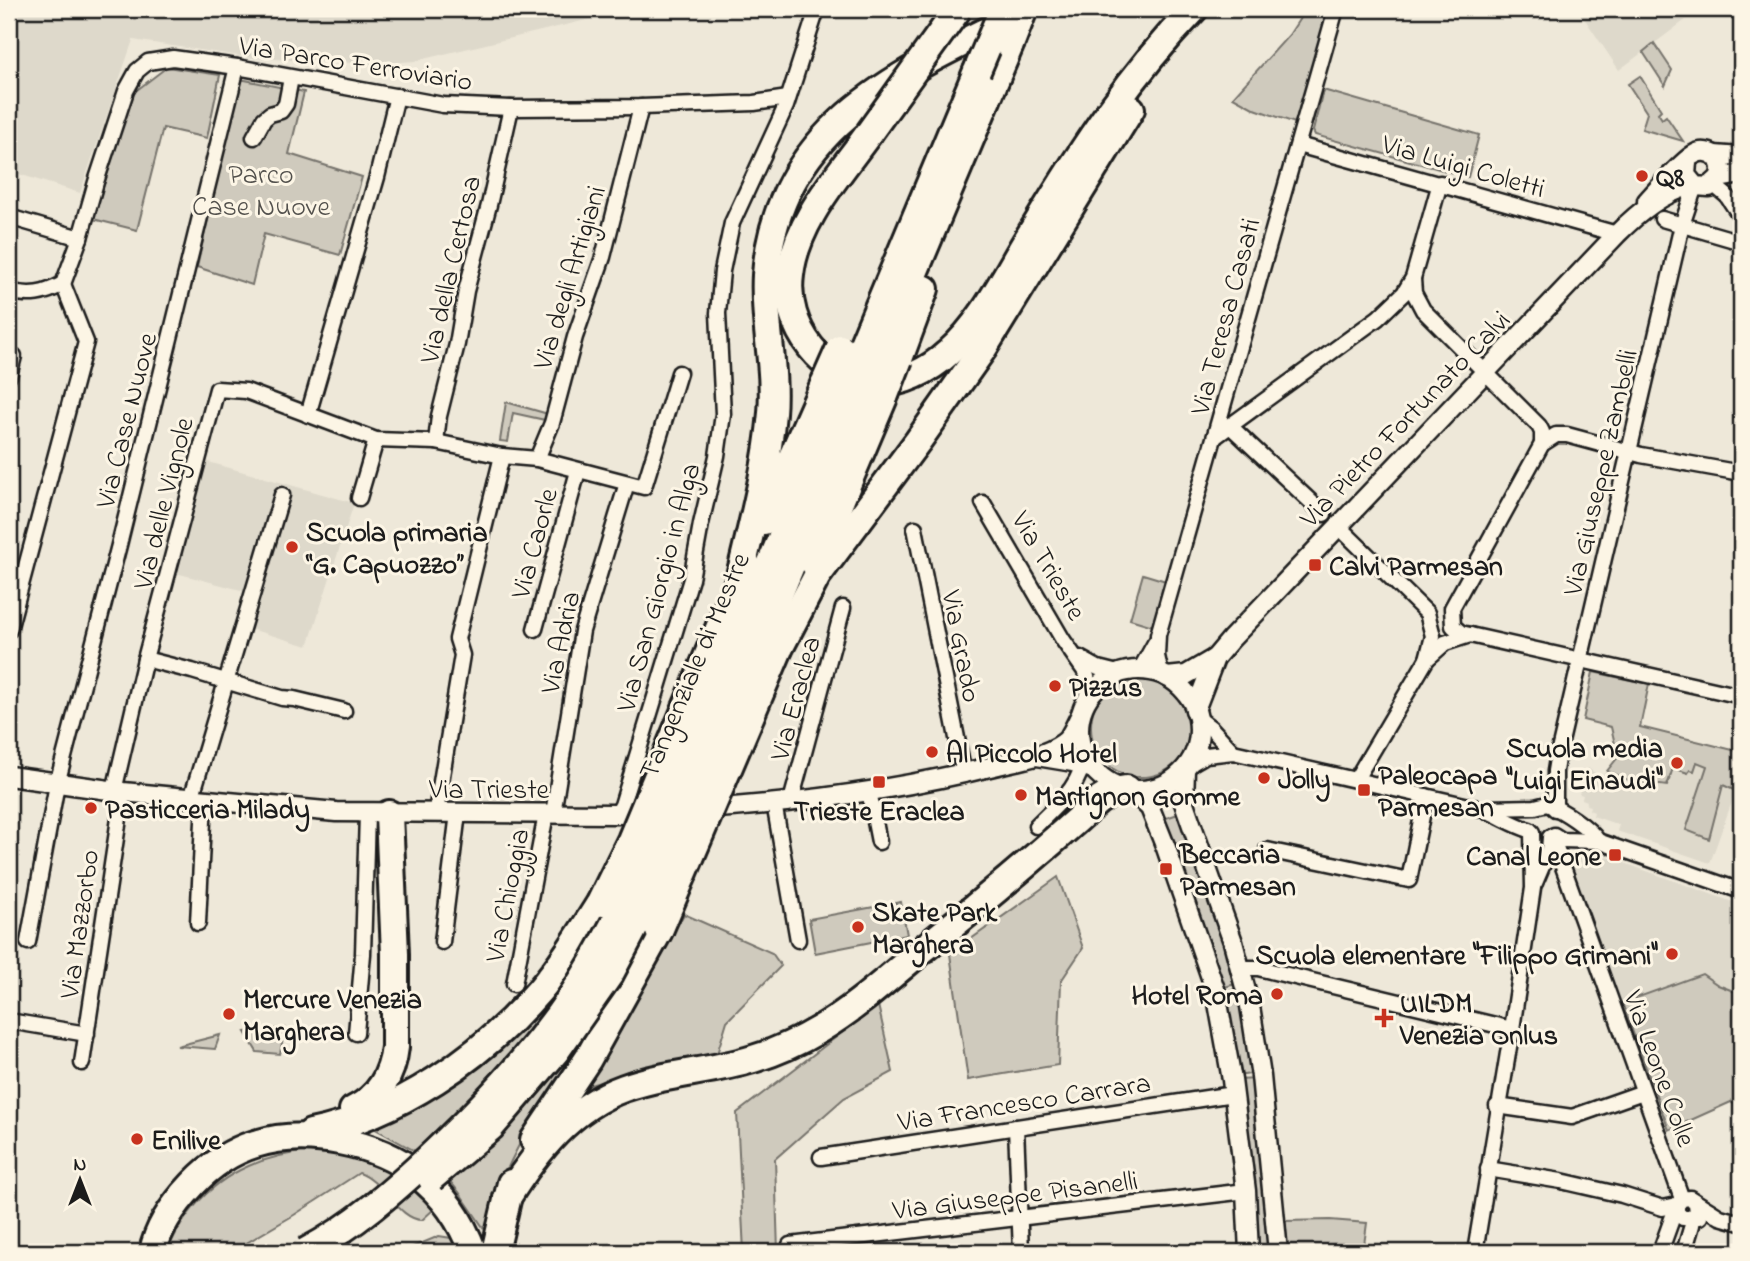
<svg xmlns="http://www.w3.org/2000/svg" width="1750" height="1261" viewBox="0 0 1750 1261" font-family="'Indie Flower',sans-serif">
<rect width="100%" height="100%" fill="#eee8d9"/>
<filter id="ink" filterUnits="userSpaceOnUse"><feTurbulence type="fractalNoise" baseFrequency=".0143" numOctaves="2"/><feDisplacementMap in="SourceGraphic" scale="14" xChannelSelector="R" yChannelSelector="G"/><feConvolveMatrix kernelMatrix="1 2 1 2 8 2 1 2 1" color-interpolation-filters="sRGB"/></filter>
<g filter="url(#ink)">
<!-- built -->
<g fill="#ded9cb">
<polygon points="9,9 632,9 415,61 375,64 253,58 133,40 80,193 9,171"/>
<polygon points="1578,9 1700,9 1619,70"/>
<polygon points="205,461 354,503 308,646 247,628 256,594 176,573"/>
<polygon points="1593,672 1649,684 1640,727 1741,752 1739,782 1710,863 1617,831 1619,825 1593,816 1594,812 1589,810 1590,806 1586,805 1587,801 1582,799 1583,795 1579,794 1588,768 1601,778 1618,757 1611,727 1583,720"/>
<polygon points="1591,851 1741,905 1741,1110 1731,1102 1669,1130 1568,859"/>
</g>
<!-- green -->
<g fill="#cfcabd" stroke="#76736c" stroke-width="2">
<polygon points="1306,9 1329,9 1295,123 1255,109 1233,97 1289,35"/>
<polygon points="1654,43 1672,70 1665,86 1643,52"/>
<polygon points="167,67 220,75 207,138 163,128 137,230 93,219 133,93"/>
<polygon points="1640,76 1661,110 1658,113 1662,119 1666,116 1683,141 1642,129 1647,113 1628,84"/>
<polygon points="240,79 304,92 289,154 362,177 340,255 264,234 252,285 197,267"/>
<polygon points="1323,90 1479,135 1468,177 1315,135 1313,131"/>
<polygon points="506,402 548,414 545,420 513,413 508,442 500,441"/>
<polygon points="1143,574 1166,581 1153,626 1130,619"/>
<polygon points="1593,672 1649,684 1640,727 1741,752 1741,775 1736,791 1723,785 1709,839 1686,830 1707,766 1697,762 1694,771 1690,770 1688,773 1673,768 1667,786 1631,781 1607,771 1618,757 1611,727 1583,720"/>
<circle cx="1141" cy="727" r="50"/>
<polygon points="1181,813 1240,983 1220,988 1163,819"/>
<polygon points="1058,877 1083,948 1061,981 1058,1065 968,1080 950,954"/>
<polygon points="901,902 907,935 815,953 809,919"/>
<polygon points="684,914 772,953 781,966 727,1021 717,1054 641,1070 587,1086"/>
<path d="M568,972L612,998C565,1072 507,1145 485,1230L459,1192L433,1161L377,1130L374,1128L375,1124Z"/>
<polygon points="1702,974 1718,985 1741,994 1741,1110 1731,1102 1669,1130 1622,1003"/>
<polygon points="1240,988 1257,1073 1237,1076 1223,993"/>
<polygon points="878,1005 893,1072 844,1098 775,1159 778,1252 744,1252 737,1113"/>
<polygon points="285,1028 280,1054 257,1052 245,1032"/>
<polygon points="220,1035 215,1049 177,1046"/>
<polygon points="1258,1079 1271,1252 1254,1252 1237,1080"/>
<path d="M313,1151C362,1154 401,1173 434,1209L422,1220C399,1220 383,1181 359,1173L294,1215L231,1252H167C194,1188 244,1156 313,1151Z"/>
<polygon points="1330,1220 1367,1223 1363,1252 1288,1252 1285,1221"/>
<polygon points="439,1236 451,1238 459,1252 397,1252 405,1247 408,1249"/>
</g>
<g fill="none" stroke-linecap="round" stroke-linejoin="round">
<defs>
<g id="minor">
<polyline points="254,137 264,119 270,114 281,111 286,104 291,78"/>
<polyline points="1298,145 1617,234"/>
<polyline points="1714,185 1727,196 1741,217"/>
<polyline points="9,217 80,238"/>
<polyline points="1662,219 1741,242"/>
<polyline points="1413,279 1414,293 1423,310 1539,426 1542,432 1542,444"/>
<path d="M9,291C30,297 44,294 63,284L80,238L96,182L126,91L137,71L148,62L173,58L237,67L443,105L511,108L641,107L754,103L788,98"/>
<polyline points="9,376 14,356"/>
<polyline points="308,415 377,177 397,96"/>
<polyline points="1229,425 1324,514"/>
<polyline points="1216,436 1378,318 1404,293 1413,278 1440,183"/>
<polyline points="436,442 439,416 457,344 466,291 489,205 511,108"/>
<polyline points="537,459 552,423 575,337 603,257 641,107"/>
<polyline points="1741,473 1641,455 1567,435 1556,435 1542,444 1452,608 1453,626 1461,633 1741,696"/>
<polyline points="359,498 376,440"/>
<polyline points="983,503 1063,640 1086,673 1091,692"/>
<polyline points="1338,526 1427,613 1433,636 1427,659"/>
<polyline points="915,528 964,773"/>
<polyline points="535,629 578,471"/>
<polyline points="9,630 86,342 63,284"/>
<polyline points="1080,658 1098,668 1118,673"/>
<polyline points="145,659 192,671 282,698 294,699 344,711"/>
<polyline points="1140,670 1155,643"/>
<polyline points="1161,674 1157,656 1158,635 1336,9"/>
<polyline points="1198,718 1211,728 1233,752"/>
<path d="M1187,766L1206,755L1233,752L1482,809C1499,815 1513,825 1530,830"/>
<polyline points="1356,779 1427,659 1445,643 1470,635"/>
<polyline points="114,791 145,659 217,389 246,391 376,440 436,442 502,456 537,459 644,487 679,373"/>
<polyline points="869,791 879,842"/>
<polyline points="191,799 282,495"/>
<polyline points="791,801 843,608"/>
<polyline points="774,803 798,940"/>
<path d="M1487,808L1535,807L1547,804C1562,810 1589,827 1598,841"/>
<polyline points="1555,809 1555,771 1557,759 1682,225 1695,186"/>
<polyline points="436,812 462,655 457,639 502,456"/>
<polyline points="553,814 582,631 627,483"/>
<polyline points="617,814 622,805 691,579 701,524 717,456 723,414 718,313 722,271 732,223 786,106 817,9"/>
<path d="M1036,826C1056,805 1081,787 1084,756"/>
<polyline points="1554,835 1562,840 1598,841 1741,891"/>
<polyline points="1552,836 1682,1199"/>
<polyline points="1267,850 1409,880 1426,796"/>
<polyline points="1535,883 1549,850 1550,837"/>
<polyline points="198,923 204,801"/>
<polyline points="28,942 57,784 119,545 237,67"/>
<polyline points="442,942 458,813"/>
<polyline points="1241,968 1258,968 1512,1029"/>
<polyline points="514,984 546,814"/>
<polyline points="9,1021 87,1034"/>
<polyline points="356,1033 363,954 367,813"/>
<polyline points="82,1063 123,792"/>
<polyline points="1497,1106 1572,1117 1643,1092"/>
<polyline points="1016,1127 1021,1252"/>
<polyline points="821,1157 1233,1094"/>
<polyline points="1488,1169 1561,1181 1622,1195 1663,1208 1677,1205"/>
<polyline points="1696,1204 1697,1212 1691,1218 1683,1218 1677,1213 1677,1205 1682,1199 1690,1198 1720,1217 1741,1223"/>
<polyline points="790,1252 790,1245 1246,1191"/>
<polyline points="1475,1252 1512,1029 1533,888 1532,832"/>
<polyline points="1660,1252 1677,1205"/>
<polyline points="1684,1252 1692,1225 1691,1218 1700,1217"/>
</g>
<g id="tertiary">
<polyline points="1714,155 1741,157"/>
<polyline points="1719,178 1741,174"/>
<path d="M1647,201C1656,191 1685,158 1695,154C1702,150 1711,152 1716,157C1722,163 1722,171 1719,178L1709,187L1695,186L1686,175L1687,162"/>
<circle cx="1139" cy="730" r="60"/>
<polyline points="1167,677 1186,675 1215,658"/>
<path d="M1195,710L1215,658L1231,639L1617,234C1639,212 1662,193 1692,185"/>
<polyline points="1037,756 1073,762 1093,769"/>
<polyline points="1185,769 1184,803 1233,942 1250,1006 1261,1076 1278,1252"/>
<polyline points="9,776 123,792 336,812 617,814 650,812"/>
<polyline points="1130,789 1150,808 1166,848 1216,992 1232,1080 1246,1191 1249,1252"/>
<path d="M703,809C802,803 902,789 998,765C1019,760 1045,756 1063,743C1071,738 1075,725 1080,716"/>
</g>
<g id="motorway">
<path d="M869,133C839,175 796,221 790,275C783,326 823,380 876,383C901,385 930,370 948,353C986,320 1008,269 1035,227C1082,149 1131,74 1194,9"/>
<polyline points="860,351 977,71"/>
<polyline points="879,356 1010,45"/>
<polyline points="899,359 925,289"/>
<polyline points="764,521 825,382"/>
<polyline points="814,563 885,395"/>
<path d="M739,580C752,525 767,469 772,413C776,367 763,321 766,275C776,131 895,75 1009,20"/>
<polyline points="720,626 746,563"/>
<polyline points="741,634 845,386"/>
<polyline points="759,642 864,391"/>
<polyline points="779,649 817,576 918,441 983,349 1131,109"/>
<path d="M353,1110C379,1098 392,1075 395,1047V954L389,814"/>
<path d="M311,1133C397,1115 481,1058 539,991C562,964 581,933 600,903"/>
<polyline points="534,1140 588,1059 659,931"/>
<path d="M507,1198C536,1152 571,1107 624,1088C665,1073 711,1072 753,1059C776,1052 800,1041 820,1029C857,1007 888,978 921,951C981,903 1041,853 1098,801L1114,791L1126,789"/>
<path d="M153,1252C158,1226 175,1203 193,1184C210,1166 232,1151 255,1144C306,1128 377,1142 418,1175C444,1195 462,1222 473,1252"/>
<polyline points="495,1252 511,1183"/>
</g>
</defs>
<!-- minor casing -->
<use href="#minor" stroke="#1c1c1c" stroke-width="19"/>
<!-- tertiary casing -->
<use href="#tertiary" stroke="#1c1c1c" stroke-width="23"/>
<!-- motorway casing -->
<use href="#motorway" stroke="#1c1c1c" stroke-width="32"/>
<!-- minor -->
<use href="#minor" stroke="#fcf5e5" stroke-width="14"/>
<!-- tertiary -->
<use href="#tertiary" stroke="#fcf5e5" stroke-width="18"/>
<!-- motorway -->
<use href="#motorway" stroke="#fcf5e5" stroke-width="26"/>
<defs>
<g id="motorway-bridge">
<polyline points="1010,45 1024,9"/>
<polyline points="977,71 1003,9"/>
<polyline points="869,133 958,9"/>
<polyline points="825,382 840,348"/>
<polyline points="845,386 860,351"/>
<polyline points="864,391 879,356"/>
<polyline points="885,395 899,359"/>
<polyline points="600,903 631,840 720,626"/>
<polyline points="659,931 779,649"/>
<polyline points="431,1178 491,1127 556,1051 610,974 648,902 677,837 759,642"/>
<path d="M305,1252C353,1227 396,1189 435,1152C494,1096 552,1034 593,962C653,858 694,744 741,634"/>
</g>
</defs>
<!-- motorway-bridge casing -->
<use href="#motorway-bridge" stroke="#1c1c1c" stroke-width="32" stroke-linecap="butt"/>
<!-- motorway-bridge -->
<use href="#motorway-bridge" stroke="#fcf5e5" stroke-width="26"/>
</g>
</g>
<!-- markers -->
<g fill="#c8321e" stroke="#fcf5e5" stroke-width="2.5">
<circle cx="1642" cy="176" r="7"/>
<circle cx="292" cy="547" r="7"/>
<rect x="1308" y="558" width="14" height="14" rx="3.5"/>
<circle cx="1055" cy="686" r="7"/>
<circle cx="932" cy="752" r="7"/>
<circle cx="1677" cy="763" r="7"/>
<circle cx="1264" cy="778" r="7"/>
<rect x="872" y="775" width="14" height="14" rx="3.5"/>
<rect x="1357" y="783" width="14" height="14" rx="3.5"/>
<circle cx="1021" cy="795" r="7"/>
<circle cx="91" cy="808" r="7"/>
<rect x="1608" y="848" width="14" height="14" rx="3.5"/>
<rect x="1159" y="862" width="14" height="14" rx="3.5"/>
<circle cx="858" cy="927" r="7"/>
<circle cx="1672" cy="954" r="7"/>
<circle cx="1277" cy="994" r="7"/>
<circle cx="229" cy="1014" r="7"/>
<path d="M1380.5 1007.5h7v7h7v7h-7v7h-7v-7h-7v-7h7z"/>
<circle cx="137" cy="1139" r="7"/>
</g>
<g text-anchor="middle" stroke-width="6" stroke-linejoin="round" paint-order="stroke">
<!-- street labels -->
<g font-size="28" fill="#1c1c1c" stroke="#fcf5e5">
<text transform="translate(356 62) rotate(9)" y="10">Via Parco Ferroviario</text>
<text transform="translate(1464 165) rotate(16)" y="10">Via Luigi Coletti</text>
<text transform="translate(449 269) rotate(-77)" y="10">Via della Certosa</text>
<text transform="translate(568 277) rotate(-73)" y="10">Via degli Artigiani</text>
<text transform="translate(1224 316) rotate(-75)" y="10">Via Teresa Casati</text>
<text transform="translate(1404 418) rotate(-46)" y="10">Via Pietro Fortunato Calvi</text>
<text transform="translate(125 420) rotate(-76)" y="10">Via Case Nuove</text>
<text transform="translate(1599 472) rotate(-77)" y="10">Via Giuseppe Zambelli</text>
<text transform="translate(162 503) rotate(-76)" y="10">Via delle Vignole</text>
<text transform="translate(533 543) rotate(-75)" y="10">Via Caorle</text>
<text transform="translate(1050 565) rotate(60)" y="10">Via Trieste</text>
<text transform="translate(657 587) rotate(-75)" y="10">Via San Giorgio in Alga</text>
<text transform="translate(559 642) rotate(-78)" y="10">Via Adria</text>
<text transform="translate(963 646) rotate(79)" y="10">Via Grado</text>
<text transform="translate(693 665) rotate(-67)" y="10">Tangenziale di Mestre</text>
<text transform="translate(794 698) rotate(-75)" y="10">Via Eraclea</text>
<text x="489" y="798">Via Trieste</text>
<text transform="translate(506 895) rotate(-79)" y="10">Via Chioggia</text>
<text transform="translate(78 924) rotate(-82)" y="10">Via Mazzorbo</text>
<text transform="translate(1661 1068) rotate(70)" y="10">Via Leone Colle</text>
<text transform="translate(1024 1101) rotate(-9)" y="10">Via Francesco Carrara</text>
<text transform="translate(1015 1194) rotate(-7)" y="10">Via Giuseppe Pisanelli</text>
</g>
<!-- park labels -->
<g font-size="28" fill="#52504c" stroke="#fcf5e5">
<text x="261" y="183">Parco<tspan x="261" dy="32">Case Nuove</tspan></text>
</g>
<!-- poi labels -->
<g font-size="28" font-weight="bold" fill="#1c1c1c" stroke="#fcf5e5" text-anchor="start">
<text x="1656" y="186">Q8</text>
<text x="306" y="541">Scuola primaria<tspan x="306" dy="32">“G. Capuozzo”</tspan></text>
<text x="1329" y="575">Calvi Parmesan</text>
<text x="1069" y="696">Pizzus</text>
<text x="1663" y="757" text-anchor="end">Scuola media<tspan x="1663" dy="32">"Luigi Einaudi"</tspan></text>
<text x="946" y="762">Al Piccolo Hotel</text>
<text x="1378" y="784">Paleocapa<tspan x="1378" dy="32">Parmesan</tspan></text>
<text x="1278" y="788">Jolly</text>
<text x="1035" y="805">Martignon Gomme</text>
<text x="105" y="818">Pasticceria Milady</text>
<text x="879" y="820" text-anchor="middle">Trieste Eraclea</text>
<text x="1180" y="863">Beccaria<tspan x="1180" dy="32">Parmesan</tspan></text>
<text x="1601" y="865" text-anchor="end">Canal Leone</text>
<text x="872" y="921">Skate Park<tspan x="872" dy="32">Marghera</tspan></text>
<text x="1658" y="964" text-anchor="end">Scuola elementare "Filippo Grimani"</text>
<text x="1263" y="1004" text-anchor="end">Hotel Roma</text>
<text x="243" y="1008">Mercure Venezia<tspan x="243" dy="32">Marghera</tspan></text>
<text x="1400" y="1012">UILDM<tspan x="1400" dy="32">Venezia Onlus</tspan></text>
<text x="151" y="1149">Enilive</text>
</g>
</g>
<!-- margin -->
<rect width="1750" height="1261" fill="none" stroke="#fcf5e5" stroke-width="35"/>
<rect x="18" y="18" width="1715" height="1226" fill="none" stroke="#1c1c1c" stroke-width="2.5" filter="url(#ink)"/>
<!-- north arrow -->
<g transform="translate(80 1180)" stroke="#fcf5e5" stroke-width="5" paint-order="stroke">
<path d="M0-5L12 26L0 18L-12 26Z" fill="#1c1c1c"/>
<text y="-10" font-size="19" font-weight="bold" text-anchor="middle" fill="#1c1c1c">N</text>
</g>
</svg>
